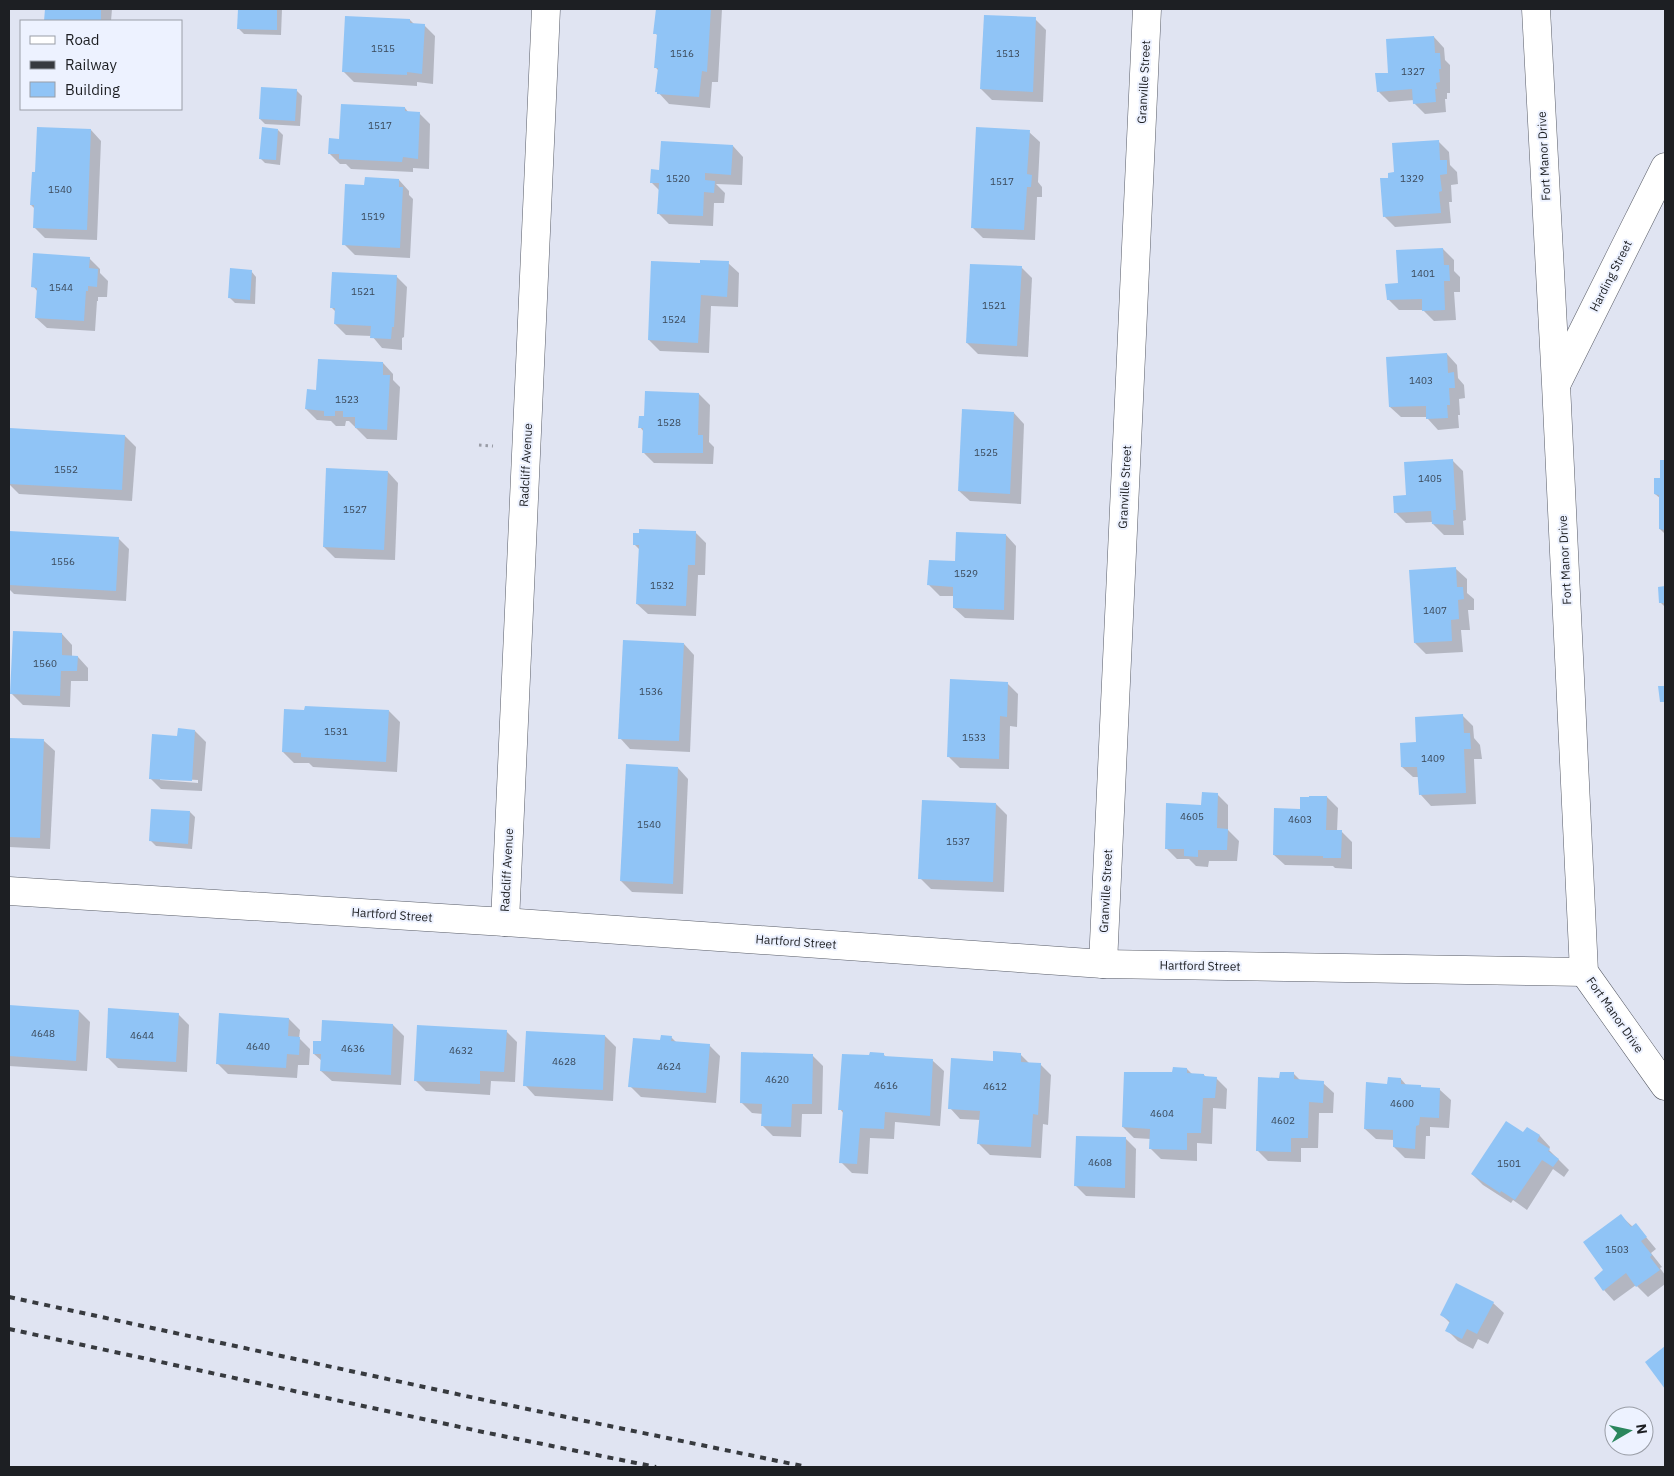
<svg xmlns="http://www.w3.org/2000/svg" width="1674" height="1476" viewBox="0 0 1674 1476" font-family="'IBM Plex Sans',sans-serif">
<rect width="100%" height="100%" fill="#e0e4f2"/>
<!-- shadow -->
<g fill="#0003" fill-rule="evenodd">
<polygon points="46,9 112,9 111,21 45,21"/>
<polygon points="239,9 282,9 281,35 244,34 238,28"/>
<polygon points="657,9 722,9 718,82 712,82 710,108 669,104 657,91 659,71 655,67 658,36 655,33"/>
<polygon points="1035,19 1046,30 1043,102 992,100 981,89"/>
<polygon points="410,20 414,24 424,25 435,36 433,84 417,82 417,86 354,82 343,71"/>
<polygon points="1434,37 1444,48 1445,60 1450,65 1450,93 1447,93 1447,99 1445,99 1446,112 1425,114 1414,103 1414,100 1389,102 1378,91 1389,74"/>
<polygon points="296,90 302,96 300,126 265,124 260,119"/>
<polygon points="405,108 409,113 419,113 430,124 429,169 413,168 413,172 351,169 346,164 340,164 329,153 341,140"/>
<polygon points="91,130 101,141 97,240 45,238 34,227 35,209 31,205 37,174"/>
<polygon points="278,130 283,135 280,165 265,163 260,158"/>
<polygon points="1029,132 1040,142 1038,182 1042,187 1042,197 1037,197 1035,240 983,238 972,227"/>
<polygon points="1438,141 1449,152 1450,165 1457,172 1458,184 1451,185 1452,202 1449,202 1451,223 1395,227 1384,216 1389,179"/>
<polygon points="733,146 743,157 742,185 716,184 725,193 724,203 714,203 713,226 669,224 658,213 660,191 652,183 661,172"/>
<polygon points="399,180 409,191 409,195 413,199 410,258 355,255 344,244 365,186"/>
<polygon points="1443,249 1454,260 1454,271 1460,277 1460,292 1454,292 1456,320 1434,321 1423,310 1399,310 1388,299 1399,285"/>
<polygon points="89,258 100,269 100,273 108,281 107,297 98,297 98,301 97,301 95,331 47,328 36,318 38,292 33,286"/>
<polygon points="728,263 739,273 738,307 711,306 709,353 660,351 649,340 701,264"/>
<polygon points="1021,267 1032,278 1028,357 978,354 967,343"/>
<polygon points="251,271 256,277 255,304 235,303 229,297"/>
<polygon points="396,276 407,287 404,337 402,338 402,350 382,348 372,336 346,335 335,324 336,312 331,307"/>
<polygon points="1447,354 1457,365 1458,378 1464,385 1465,398 1459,399 1460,415 1458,415 1459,428 1438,430 1428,419 1427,417 1401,417 1390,407"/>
<polygon points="383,363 393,374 393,380 400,387 397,440 367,439 349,421 346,421 345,426 336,426 331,421 317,420 306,409 318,391"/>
<polygon points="699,394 710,405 709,442 714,447 713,464 654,463 644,453 644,432 640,427 645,417"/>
<polygon points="1014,413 1024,424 1021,504 970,501 959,491"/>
<polygon points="11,430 125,436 136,447 132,501 19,494 9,484"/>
<polygon points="1452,460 1463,471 1466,520 1463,521 1464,535 1444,535 1433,524 1433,522 1406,523 1395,512 1408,496"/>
<polygon points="1662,461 1665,461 1665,534 1660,529 1661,499 1655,494 1661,480"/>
<polygon points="388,472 398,483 395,560 335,558 324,547"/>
<polygon points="9,532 118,538 129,549 126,601 14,594 9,589"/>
<polygon points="695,532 706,543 705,575 698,575 696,616 648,614 637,604 640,550 634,544"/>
<polygon points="1006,535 1016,546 1014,620 965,618 954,608 954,596 940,596 929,585 956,562"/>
<polygon points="1456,569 1467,579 1467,593 1474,599 1474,610 1468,610 1470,630 1461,630 1463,652 1426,654 1415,643"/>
<polygon points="1660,588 1665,588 1665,607 1660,602"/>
<polygon points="62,634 72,645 72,657 78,657 88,668 88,681 71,681 70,707 23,705 12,694"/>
<polygon points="684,644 694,655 690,752 630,749 620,738"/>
<polygon points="1007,683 1018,694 1017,727 1010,726 1009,769 960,768 949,757"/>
<polygon points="389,711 400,722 397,772 313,767 309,763 294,763 283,752"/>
<polygon points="1462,715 1473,726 1474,738 1480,745 1482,759 1474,759 1476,804 1431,806 1421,795 1419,777 1413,777 1402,767 1417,743"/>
<path d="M195,731L206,742L202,791L161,789L150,778ZM160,778L198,780V783L160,780Z"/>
<polygon points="9,739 44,741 55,751 50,849 9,847"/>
<polygon points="678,768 688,779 683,894 632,892 621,881"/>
<polygon points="1217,794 1228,805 1228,830 1239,841 1237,861 1209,861 1208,867 1196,866 1189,859 1177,859 1166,848 1202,806"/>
<polygon points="1327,797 1338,808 1337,831 1341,831 1352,842 1352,869 1335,868 1333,866 1285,865 1274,855 1301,810"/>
<polygon points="996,804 1007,815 1004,892 931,889 920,878"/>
<polygon points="190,812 195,817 192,849 156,846 151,841"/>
<polygon points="9,1007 79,1011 90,1022 87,1071 9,1066"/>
<polygon points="178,1014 189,1025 187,1072 118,1068 107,1057"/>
<polygon points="289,1019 300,1030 299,1038 310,1049 309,1065 298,1065 297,1078 228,1074 217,1063"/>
<polygon points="393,1025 404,1036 401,1085 332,1081 321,1071 322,1061 314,1054 322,1043"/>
<polygon points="506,1031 517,1042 515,1082 491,1081 490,1095 426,1091 415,1080"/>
<polygon points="605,1036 616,1047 613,1101 535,1096 525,1085"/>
<polygon points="671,1037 677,1043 709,1045 720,1056 716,1103 641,1097 630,1086 661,1041"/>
<polygon points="883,1054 887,1058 933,1061 944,1071 940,1126 895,1122 894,1139 870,1138 868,1174 852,1173 841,1162 844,1114 840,1109 870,1057"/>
<polygon points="1020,1054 1030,1064 1040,1064 1051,1075 1048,1125 1043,1124 1041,1158 990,1155 979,1144 981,1120 960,1119 950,1108 994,1062"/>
<polygon points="813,1056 823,1066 822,1114 802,1114 801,1137 773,1136 762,1125 763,1114 752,1113 741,1102"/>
<polygon points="1187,1069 1192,1074 1204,1075 1207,1078 1216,1078 1227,1089 1226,1109 1213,1108 1212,1144 1197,1143 1197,1161 1161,1159 1150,1148 1151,1139 1134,1138 1123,1127 1173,1074"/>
<polygon points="1294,1074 1301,1081 1323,1083 1334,1093 1333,1113 1319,1113 1318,1148 1301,1148 1301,1162 1268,1161 1257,1150"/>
<polygon points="1401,1079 1407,1086 1440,1090 1451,1100 1449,1128 1430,1127 1430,1136 1426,1136 1425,1159 1405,1158 1394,1147 1394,1140 1376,1139 1365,1129 1389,1085"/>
<polygon points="1527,1128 1540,1136 1550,1147 1549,1150 1569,1170 1564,1177 1553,1169 1527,1210 1513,1200 1511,1203 1483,1185 1472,1174 1523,1134"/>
<polygon points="1125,1138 1136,1149 1135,1198 1086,1196 1075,1185"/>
<polygon points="1621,1216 1633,1227 1636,1225 1656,1249 1651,1253 1662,1267 1660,1268 1665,1275 1665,1284 1648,1297 1636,1285 1614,1301 1604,1290 1605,1270"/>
<polygon points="1493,1303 1504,1313 1488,1344 1478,1339 1473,1349 1458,1341 1447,1330 1450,1323 1442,1315"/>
</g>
<!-- building -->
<g fill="#90c4f6">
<polygon points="45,9 101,9 101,21 44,21"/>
<polygon points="238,9 277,9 277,30 237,29"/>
<polygon points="656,9 711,9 707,72 702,71 699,97 657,94 657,92 655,92 658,68 654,68 657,34 653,34"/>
<polygon points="984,15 1036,17 1033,92 980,89"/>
<polygon points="345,16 410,19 410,23 425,24 422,74 407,72 407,75 342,72"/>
<polygon points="1434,36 1435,53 1440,53 1441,69 1439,69 1440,82 1436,83 1437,89 1435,89 1436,102 1413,104 1412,89 1377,92 1375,73 1388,73 1386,39"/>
<polygon points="261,87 297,89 295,121 259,119"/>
<polygon points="341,104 405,107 405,111 420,112 418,159 403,157 402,162 339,159 339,154 328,154 329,138 339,139"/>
<polygon points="37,127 91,129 87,230 33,228 34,205 30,205 32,172 35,172"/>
<polygon points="262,127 278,129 276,160 259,159"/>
<polygon points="976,127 1030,130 1027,174 1032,175 1031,187 1027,187 1024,230 971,228"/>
<polygon points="1439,140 1440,160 1447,160 1447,174 1440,175 1442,191 1439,192 1441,213 1383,217 1380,178 1388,178 1388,173 1394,172 1392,143"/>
<polygon points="661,141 733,145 731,175 705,173 705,180 715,181 714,193 704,192 703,216 657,214 659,183 650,183 651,169 659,170"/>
<polygon points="365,177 399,179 399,187 403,187 400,248 342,245 345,184 364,185"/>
<polygon points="1443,248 1444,265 1449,265 1450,281 1444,281 1445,310 1422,311 1422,299 1387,300 1385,284 1398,283 1396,250"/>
<polygon points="33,253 90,257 89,268 98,269 97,287 88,286 88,291 86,291 84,321 35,318 37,288 31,287"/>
<polygon points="700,260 729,261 727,297 701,295 698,343 648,340 651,261 700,263"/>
<polygon points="970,264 1022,266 1017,346 966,343"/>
<polygon points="230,268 252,270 250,300 228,298"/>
<polygon points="332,272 397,275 394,327 392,327 391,339 370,338 371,326 334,324 335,308 330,308"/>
<polygon points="1447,353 1448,373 1454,372 1455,388 1449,388 1450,405 1447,405 1448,418 1426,419 1426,406 1389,407 1386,357"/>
<polygon points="318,359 383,362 383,375 390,375 387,430 355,428 355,417 343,417 343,411 335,411 335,416 324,416 324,411 305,409 307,389 316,390"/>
<polygon points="645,391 699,393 698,435 703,435 703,453 642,453 643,428 638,428 639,416 644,416"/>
<polygon points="962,409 1014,412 1010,494 958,491"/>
<polygon points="10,428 125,435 122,490 9,484"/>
<polygon points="1453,459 1456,510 1453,510 1454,525 1432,524 1431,511 1394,513 1393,496 1406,495 1404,462"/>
<polygon points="1660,460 1665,460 1665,530 1659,529 1659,495 1654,494 1654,478 1660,478"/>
<polygon points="326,468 388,471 384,550 323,547"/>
<polygon points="639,529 696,531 695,565 688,565 686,606 636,604 639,545 633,545 633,533 639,533"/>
<polygon points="9,531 119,537 116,591 9,585"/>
<polygon points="956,532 1006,534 1004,610 953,608 953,587 927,585 929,560 955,561"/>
<polygon points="1456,567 1457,587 1463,587 1464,599 1458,600 1459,619 1451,620 1452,641 1414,643 1409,570"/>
<polygon points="1665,586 1665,603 1659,603 1658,587"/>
<polygon points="13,631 62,633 62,655 78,656 77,671 61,671 60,696 10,694"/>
<polygon points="623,640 684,643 679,741 618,739"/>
<polygon points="950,679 1008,682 1007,717 1000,716 999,759 947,757"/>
<polygon points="1658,686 1665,686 1665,702 1660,702"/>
<polygon points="305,706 389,710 386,762 301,757 301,753 282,752 284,709 304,710"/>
<polygon points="1463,714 1464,733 1470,733 1471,749 1464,749 1466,793 1419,795 1417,767 1401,767 1400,743 1416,742 1415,717"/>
<polygon points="178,728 195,730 192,781 149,779 152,734 177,736"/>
<polygon points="9,738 44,739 40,838 9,837"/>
<polygon points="626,764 678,767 673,884 620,881"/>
<polygon points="1202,792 1218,793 1217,828 1228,829 1227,850 1198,850 1198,857 1184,856 1184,849 1165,849 1166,803 1201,805"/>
<polygon points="1309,796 1327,796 1326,830 1342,830 1341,858 1323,858 1323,856 1273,855 1274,808 1300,809 1300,797 1309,797"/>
<polygon points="922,800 996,803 993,882 918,879"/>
<polygon points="151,809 190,811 188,844 149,841"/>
<polygon points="9,1005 79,1010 76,1061 9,1056"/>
<polygon points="108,1008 179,1013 176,1062 106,1058"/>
<polygon points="219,1013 289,1018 288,1036 300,1037 299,1055 287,1054 286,1068 216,1064"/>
<polygon points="322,1020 393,1024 391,1075 320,1071 321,1054 313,1054 313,1041 321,1041"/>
<polygon points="417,1025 507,1030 504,1072 480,1071 480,1084 414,1081"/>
<polygon points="526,1031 605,1035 603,1090 523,1086"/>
<polygon points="661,1035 672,1036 671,1041 710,1044 706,1093 628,1087 633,1038 660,1040"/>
<polygon points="993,1051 1021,1053 1021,1062 1041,1063 1038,1115 1033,1114 1031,1147 977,1144 980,1111 948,1109 951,1058 993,1061"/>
<polygon points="741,1052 813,1054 812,1104 792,1104 791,1127 761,1126 762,1104 740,1103"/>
<polygon points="870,1052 884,1053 884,1056 933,1059 930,1116 885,1112 884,1129 860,1128 857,1164 839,1163 843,1110 838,1110 842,1054 869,1055"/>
<polygon points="1173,1067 1187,1068 1187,1073 1204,1074 1204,1076 1217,1077 1215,1098 1203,1098 1201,1133 1187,1133 1187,1150 1149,1149 1150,1129 1122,1127 1124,1072 1172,1072"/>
<polygon points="1280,1072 1294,1072 1294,1079 1324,1081 1323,1103 1309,1102 1308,1138 1291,1138 1291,1152 1256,1151 1258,1077 1279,1078"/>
<polygon points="1388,1077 1401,1078 1401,1084 1421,1085 1421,1087 1440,1088 1439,1118 1420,1117 1419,1125 1416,1126 1415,1149 1393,1147 1393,1130 1364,1129 1366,1082 1387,1084"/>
<polygon points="1506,1121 1523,1132 1527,1127 1540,1135 1537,1141 1550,1149 1548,1151 1559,1159 1553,1167 1542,1160 1515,1200 1501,1191 1500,1193 1471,1174"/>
<polygon points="1076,1136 1126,1137 1125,1188 1074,1186"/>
<polygon points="1621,1214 1631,1227 1636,1223 1647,1237 1641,1241 1652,1255 1650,1257 1660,1270 1636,1287 1626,1273 1603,1291 1594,1278 1603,1270 1583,1242"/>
<polygon points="1456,1283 1494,1302 1477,1334 1467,1329 1462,1339 1445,1331 1450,1321 1440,1315"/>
<polygon points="1665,1346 1665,1389 1645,1362"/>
</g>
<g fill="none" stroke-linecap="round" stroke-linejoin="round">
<defs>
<g id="street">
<polyline points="1536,9 1556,384 1584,972 1665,1086"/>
<polyline points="1557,383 1665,167"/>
<polyline points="9,891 505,922 1103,964 1584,972"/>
<polyline points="505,922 546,9"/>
<polyline points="1103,964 1147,9"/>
</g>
</defs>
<!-- street casing -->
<use href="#street" stroke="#585c67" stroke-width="29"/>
<!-- path -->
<polyline stroke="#999ca6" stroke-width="3" stroke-dasharray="2.5 4" stroke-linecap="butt" points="479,445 493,446"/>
<!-- street -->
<use href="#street" stroke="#fff" stroke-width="28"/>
<!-- rail -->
<g stroke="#373a3f" stroke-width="4" stroke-dasharray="6 6" stroke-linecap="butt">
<polyline points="9,1297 489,1401 807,1467"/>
<polyline points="9,1329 483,1432 656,1467"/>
</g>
</g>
<g text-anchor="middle" stroke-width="4" stroke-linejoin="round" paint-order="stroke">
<!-- number labels -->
<g font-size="10" fill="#3a4858">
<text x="383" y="52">1515</text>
<text x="682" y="57">1516</text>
<text x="1008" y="57">1513</text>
<text x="1413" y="75">1327</text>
<text x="380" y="129">1517</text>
<text x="678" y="182">1520</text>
<text x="1412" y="182">1329</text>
<text x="1002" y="185">1517</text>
<text x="60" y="193">1540</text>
<text x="373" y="220">1519</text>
<text x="1423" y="277">1401</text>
<text x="61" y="291">1544</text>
<text x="363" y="295">1521</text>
<text x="994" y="309">1521</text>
<text x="674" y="323">1524</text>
<text x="1421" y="384">1403</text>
<text x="347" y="403">1523</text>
<text x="669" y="426">1528</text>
<text x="986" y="456">1525</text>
<text x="66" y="473">1552</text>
<text x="1430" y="482">1405</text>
<text x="355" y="513">1527</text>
<text x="63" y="565">1556</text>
<text x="966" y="577">1529</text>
<text x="662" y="589">1532</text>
<text x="1435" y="614">1407</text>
<text x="45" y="667">1560</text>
<text x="651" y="695">1536</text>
<text x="336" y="735">1531</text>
<text x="974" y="741">1533</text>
<text x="1433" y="762">1409</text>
<text x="1192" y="820">4605</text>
<text x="1300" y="823">4603</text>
<text x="649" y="828">1540</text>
<text x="958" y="845">1537</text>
<text x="43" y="1037">4648</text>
<text x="142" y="1039">4644</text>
<text x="258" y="1050">4640</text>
<text x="353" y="1052">4636</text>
<text x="461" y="1054">4632</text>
<text x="564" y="1065">4628</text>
<text x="669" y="1070">4624</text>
<text x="777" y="1083">4620</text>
<text x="886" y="1089">4616</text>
<text x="995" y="1090">4612</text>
<text x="1402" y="1107">4600</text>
<text x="1162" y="1117">4604</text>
<text x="1283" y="1124">4602</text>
<text x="1100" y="1166">4608</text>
<text x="1509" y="1167">1501</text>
<text x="1617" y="1253">1503</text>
</g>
<!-- street labels -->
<g font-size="12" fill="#1d1f23" stroke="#edf2ff">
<text transform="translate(1144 82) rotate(-87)" y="4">Granville Street</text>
<text transform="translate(1544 156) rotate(-93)" y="4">Fort Manor Drive</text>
<text transform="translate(1611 276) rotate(-63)" y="4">Harding Street</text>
<text transform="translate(526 465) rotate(-87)" y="4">Radcliff Avenue</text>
<text transform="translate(1125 487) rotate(-87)" y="4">Granville Street</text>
<text transform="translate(1565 560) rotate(-93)" y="4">Fort Manor Drive</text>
<text transform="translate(507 870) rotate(-87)" y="4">Radcliff Avenue</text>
<text transform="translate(1106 891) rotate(-87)" y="4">Granville Street</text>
<text transform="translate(392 915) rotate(4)" y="4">Hartford Street</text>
<text transform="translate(796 942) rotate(4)" y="4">Hartford Street</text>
<text transform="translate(1200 966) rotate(1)" y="4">Hartford Street</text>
<text transform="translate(1615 1015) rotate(55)" y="4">Fort Manor Drive</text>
</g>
</g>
<!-- border -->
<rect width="1674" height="1476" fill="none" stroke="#1d1f23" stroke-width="20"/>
<!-- legend -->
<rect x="20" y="20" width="162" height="90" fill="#edf2ff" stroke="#9a9ea7"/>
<rect x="30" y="36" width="25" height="8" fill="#ffffff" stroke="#9a9ea7"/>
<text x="65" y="45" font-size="15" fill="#1d1f23">Road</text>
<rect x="30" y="61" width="25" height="8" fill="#373a3f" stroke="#9a9ea7"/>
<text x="65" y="70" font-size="15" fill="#1d1f23">Railway</text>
<rect x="30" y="82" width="25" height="15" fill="#90c4f6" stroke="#9a9ea7"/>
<text x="65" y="95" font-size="15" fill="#1d1f23">Building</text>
<!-- north arrow -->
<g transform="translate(1629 1431) rotate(81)"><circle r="24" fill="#edf2ff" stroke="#9a9ea7"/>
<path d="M0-4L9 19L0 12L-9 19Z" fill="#2a865d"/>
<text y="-8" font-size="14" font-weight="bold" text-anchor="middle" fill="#1d1f23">N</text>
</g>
</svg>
